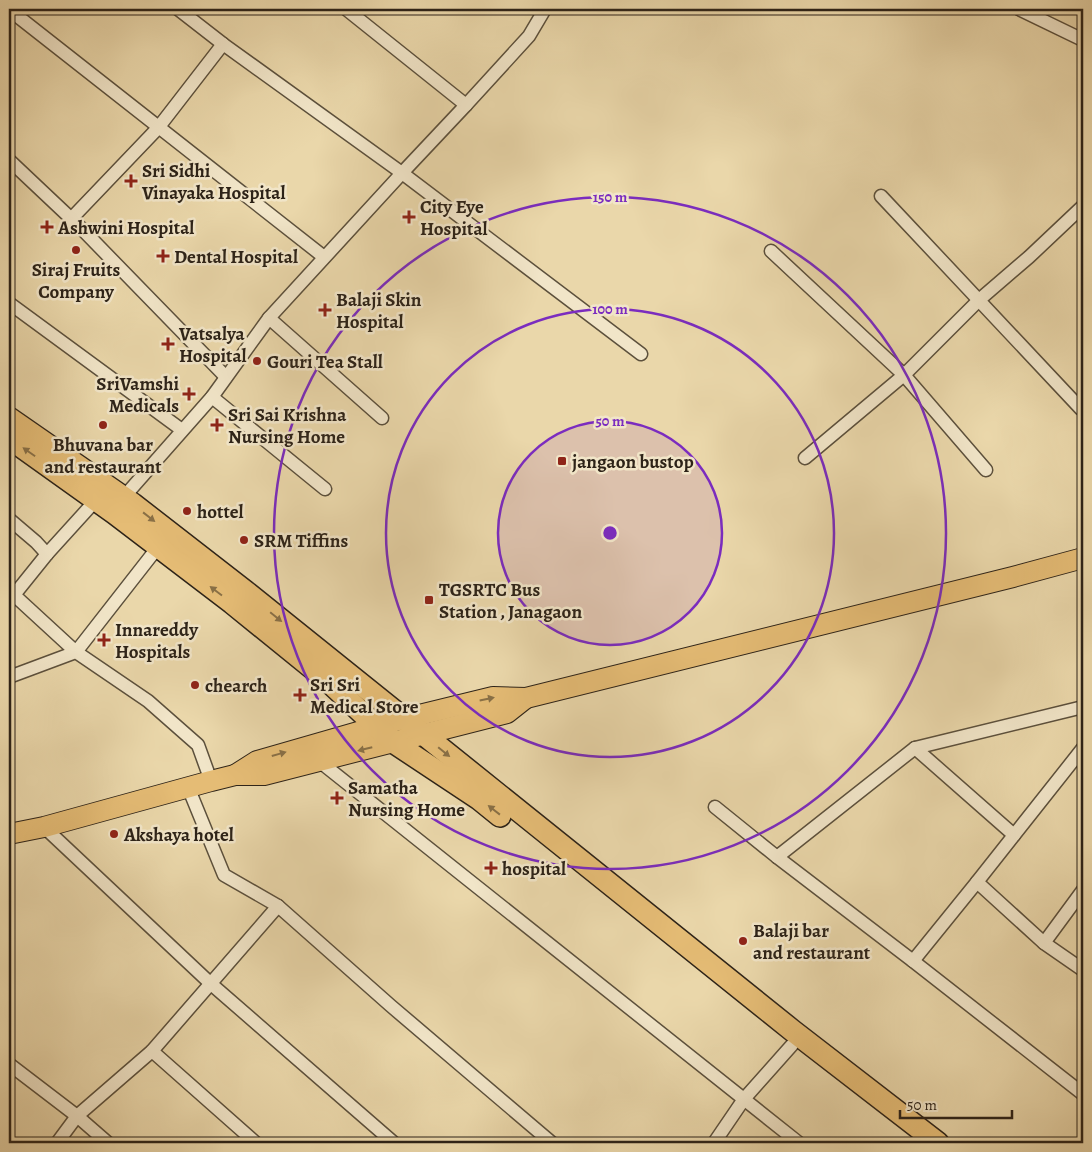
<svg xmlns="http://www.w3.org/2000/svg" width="1092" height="1152" viewBox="0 0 1092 1152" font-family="Alegreya,serif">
<rect width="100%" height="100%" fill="#ead7aa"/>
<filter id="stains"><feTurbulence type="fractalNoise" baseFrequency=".004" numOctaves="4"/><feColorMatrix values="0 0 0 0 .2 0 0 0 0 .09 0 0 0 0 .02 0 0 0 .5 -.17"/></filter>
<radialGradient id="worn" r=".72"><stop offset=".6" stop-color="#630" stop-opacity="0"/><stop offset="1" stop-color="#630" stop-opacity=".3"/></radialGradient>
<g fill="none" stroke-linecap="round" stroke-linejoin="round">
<defs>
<g id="minor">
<polyline points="178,9 223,44 402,173 269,318"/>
<polyline points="346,9 466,105 402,173 641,354"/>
<polyline points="1019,9 1083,40"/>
<polyline points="16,15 324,257"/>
<polyline points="466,105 529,36 545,9"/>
<polyline points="9,160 80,227 226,377"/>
<polyline points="881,196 1081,409"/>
<polyline points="71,219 158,128 223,44"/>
<polyline points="771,251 904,375 986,470"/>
<polyline points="9,303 182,430"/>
<polyline points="212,397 325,489"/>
<polyline points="805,458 904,375 979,300 1029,257 1083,206"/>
<polyline points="123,498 212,397 269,318 382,418"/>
<polyline points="9,519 36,542 47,554 96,500"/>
<polyline points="9,590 14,595 47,554"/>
<polyline points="9,600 14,595 76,652 158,547"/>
<polyline points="9,677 76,652 148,701 198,745 211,781"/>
<polyline points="915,748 1014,835"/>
<polyline points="319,761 799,1143"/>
<polyline points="188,787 224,875 278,906"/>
<polyline points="715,807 777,857 913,961 1083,1094"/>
<polyline points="44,827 210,983 394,1143"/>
<polyline points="777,857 915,748 1083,707"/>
<polyline points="977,882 1083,748"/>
<polyline points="1044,943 1083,890"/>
<polyline points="913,961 977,882 1044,943 1083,970"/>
<polyline points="152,1051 256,1143"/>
<polyline points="9,1064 77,1116 108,1143"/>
<polyline points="57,1143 77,1116 152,1051 278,906 391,1006 552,1143"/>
<polyline points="714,1143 744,1099 792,1045"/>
</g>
<g id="primary">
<polyline points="235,775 257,761 403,719 493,697 526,698 1013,577 1083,558"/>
<polyline points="9,834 44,827 211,781 235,775 264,775 507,713 526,698"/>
</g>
<g id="trunk">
<polyline points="9,418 133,504 245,591 793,1031 938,1143"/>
<polyline points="9,438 114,513 232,603 327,680 393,742 479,799 500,816"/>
</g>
</defs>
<!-- minor casing -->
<use href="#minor" stroke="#5c503c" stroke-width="15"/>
<!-- primary casing -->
<use href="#primary" stroke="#2d2318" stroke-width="22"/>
<!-- trunk casing -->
<use href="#trunk" stroke="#2d2318" stroke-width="24"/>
<!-- minor -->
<use href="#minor" stroke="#f1e5c8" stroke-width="12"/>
<!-- primary -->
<use href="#primary" stroke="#e5bc75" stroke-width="20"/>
<!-- trunk -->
<use href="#trunk" stroke="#e5bc75" stroke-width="21"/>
</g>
<!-- one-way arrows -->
<defs><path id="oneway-solid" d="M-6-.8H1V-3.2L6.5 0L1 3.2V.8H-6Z" transform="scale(1.25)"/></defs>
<g fill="#897046">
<use href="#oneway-solid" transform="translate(29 452) rotate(-145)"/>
<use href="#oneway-solid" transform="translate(149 517) rotate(38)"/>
<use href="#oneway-solid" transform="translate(216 591) rotate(-143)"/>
<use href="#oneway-solid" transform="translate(276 617) rotate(39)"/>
<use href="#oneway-solid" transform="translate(487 699) rotate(-12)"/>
<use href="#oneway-solid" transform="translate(365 749) rotate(166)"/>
<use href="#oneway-solid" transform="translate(444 752) rotate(39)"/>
<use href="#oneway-solid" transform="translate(279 754) rotate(-16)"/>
<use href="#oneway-solid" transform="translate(494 810) rotate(-142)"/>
</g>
<!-- distance rings -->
<circle cx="610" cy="533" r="112" fill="#7b2cbf" fill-opacity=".12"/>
<g fill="none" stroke="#7b2cbf" stroke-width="2.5">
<circle cx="610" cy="533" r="112"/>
<circle cx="610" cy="533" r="224"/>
<circle cx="610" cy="533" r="336"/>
</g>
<!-- markers -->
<g fill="#8f2418" stroke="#f1e5c8" stroke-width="2">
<path d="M128.5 173.5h5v5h5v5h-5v5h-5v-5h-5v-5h5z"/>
<path d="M406.5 209.5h5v5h5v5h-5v5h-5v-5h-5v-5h5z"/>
<path d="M44.5 219.5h5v5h5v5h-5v5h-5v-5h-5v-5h5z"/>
<circle cx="76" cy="250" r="5"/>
<path d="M160.5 248.5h5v5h5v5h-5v5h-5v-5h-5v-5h5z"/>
<path d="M322.5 302.5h5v5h5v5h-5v5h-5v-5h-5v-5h5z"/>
<path d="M165.5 336.5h5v5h5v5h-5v5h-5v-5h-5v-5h5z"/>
<circle cx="257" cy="361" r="5"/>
<path d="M186.5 386.5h5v5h5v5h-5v5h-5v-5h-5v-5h5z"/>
<circle cx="103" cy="425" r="5"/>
<path d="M214.5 417.5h5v5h5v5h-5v5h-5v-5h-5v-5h5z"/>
<rect x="557" y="456" width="10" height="10" rx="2.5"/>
<circle cx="187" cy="511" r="5"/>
<circle cx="244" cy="540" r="5"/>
<rect x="424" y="595" width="10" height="10" rx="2.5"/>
<path d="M101.5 632.5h5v5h5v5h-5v5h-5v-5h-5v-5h5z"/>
<circle cx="195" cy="685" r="5"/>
<path d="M297.5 687.5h5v5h5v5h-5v5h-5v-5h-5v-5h5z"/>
<path d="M334.5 790.5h5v5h5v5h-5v5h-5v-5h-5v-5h5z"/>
<circle cx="114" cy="834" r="5"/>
<path d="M488.5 860.5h5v5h5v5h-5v5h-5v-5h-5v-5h5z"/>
<circle cx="743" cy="941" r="5"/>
</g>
<g text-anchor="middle" stroke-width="5" stroke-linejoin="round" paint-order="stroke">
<!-- poi labels -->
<g font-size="19" font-weight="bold" fill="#2d2318" stroke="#f1e5c8" text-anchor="start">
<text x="142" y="177">Sri Sidhi<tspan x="142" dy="22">Vinayaka Hospital</tspan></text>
<text x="420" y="213">City Eye<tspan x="420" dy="22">Hospital</tspan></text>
<text x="58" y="234">Ashwini Hospital</text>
<text x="174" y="263">Dental Hospital</text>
<text x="76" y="276" text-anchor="middle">Siraj Fruits<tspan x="76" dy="22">Company</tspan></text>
<text x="336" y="306">Balaji Skin<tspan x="336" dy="22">Hospital</tspan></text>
<text x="179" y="340">Vatsalya<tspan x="179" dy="22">Hospital</tspan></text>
<text x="267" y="368">Gouri Tea Stall</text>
<text x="179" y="390" text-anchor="end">SriVamshi<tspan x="179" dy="22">Medicals</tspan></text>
<text x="228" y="421">Sri Sai Krishna<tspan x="228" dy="22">Nursing Home</tspan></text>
<text x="103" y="451" text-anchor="middle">Bhuvana bar<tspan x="103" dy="22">and restaurant</tspan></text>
<text x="572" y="468">jangaon bustop</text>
<text x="197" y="518">hottel</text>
<text x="254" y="547">SRM Tiffins</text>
<text x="439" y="596">TGSRTC Bus<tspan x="439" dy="22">Station , Janagaon</tspan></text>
<text x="115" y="636">Innareddy<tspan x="115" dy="22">Hospitals</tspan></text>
<text x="310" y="691">Sri Sri<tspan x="310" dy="22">Medical Store</tspan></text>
<text x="205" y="692">chearch</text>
<text x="348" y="794">Samatha<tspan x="348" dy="22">Nursing Home</tspan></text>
<text x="124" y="841">Akshaya hotel</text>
<text x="502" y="875">hospital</text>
<text x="753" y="937">Balaji bar<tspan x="753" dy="22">and restaurant</tspan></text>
</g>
</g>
<circle cx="610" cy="533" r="8" fill="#7b2cbf" stroke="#f1e5c8" stroke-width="2.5"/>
<g font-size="15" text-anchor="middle" font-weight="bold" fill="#7b2cbf" stroke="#f1e5c8" stroke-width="5" stroke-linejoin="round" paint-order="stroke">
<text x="610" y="202">150 m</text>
<text x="610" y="314">100 m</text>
<text x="610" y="426">50 m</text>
</g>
<!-- margin -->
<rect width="1092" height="1152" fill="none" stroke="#ead7aa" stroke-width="30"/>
<rect x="10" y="10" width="1072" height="1132" fill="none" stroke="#2d2318" stroke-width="2.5"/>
<rect x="15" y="15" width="1062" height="1122" fill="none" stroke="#2d2318"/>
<!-- scale -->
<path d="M900 1110v8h112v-8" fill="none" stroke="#2d2318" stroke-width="2.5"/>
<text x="907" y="1110" font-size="15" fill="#2d2318" stroke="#f1e5c8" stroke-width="4" paint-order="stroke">50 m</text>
<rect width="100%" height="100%" filter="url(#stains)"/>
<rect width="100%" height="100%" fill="url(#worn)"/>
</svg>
